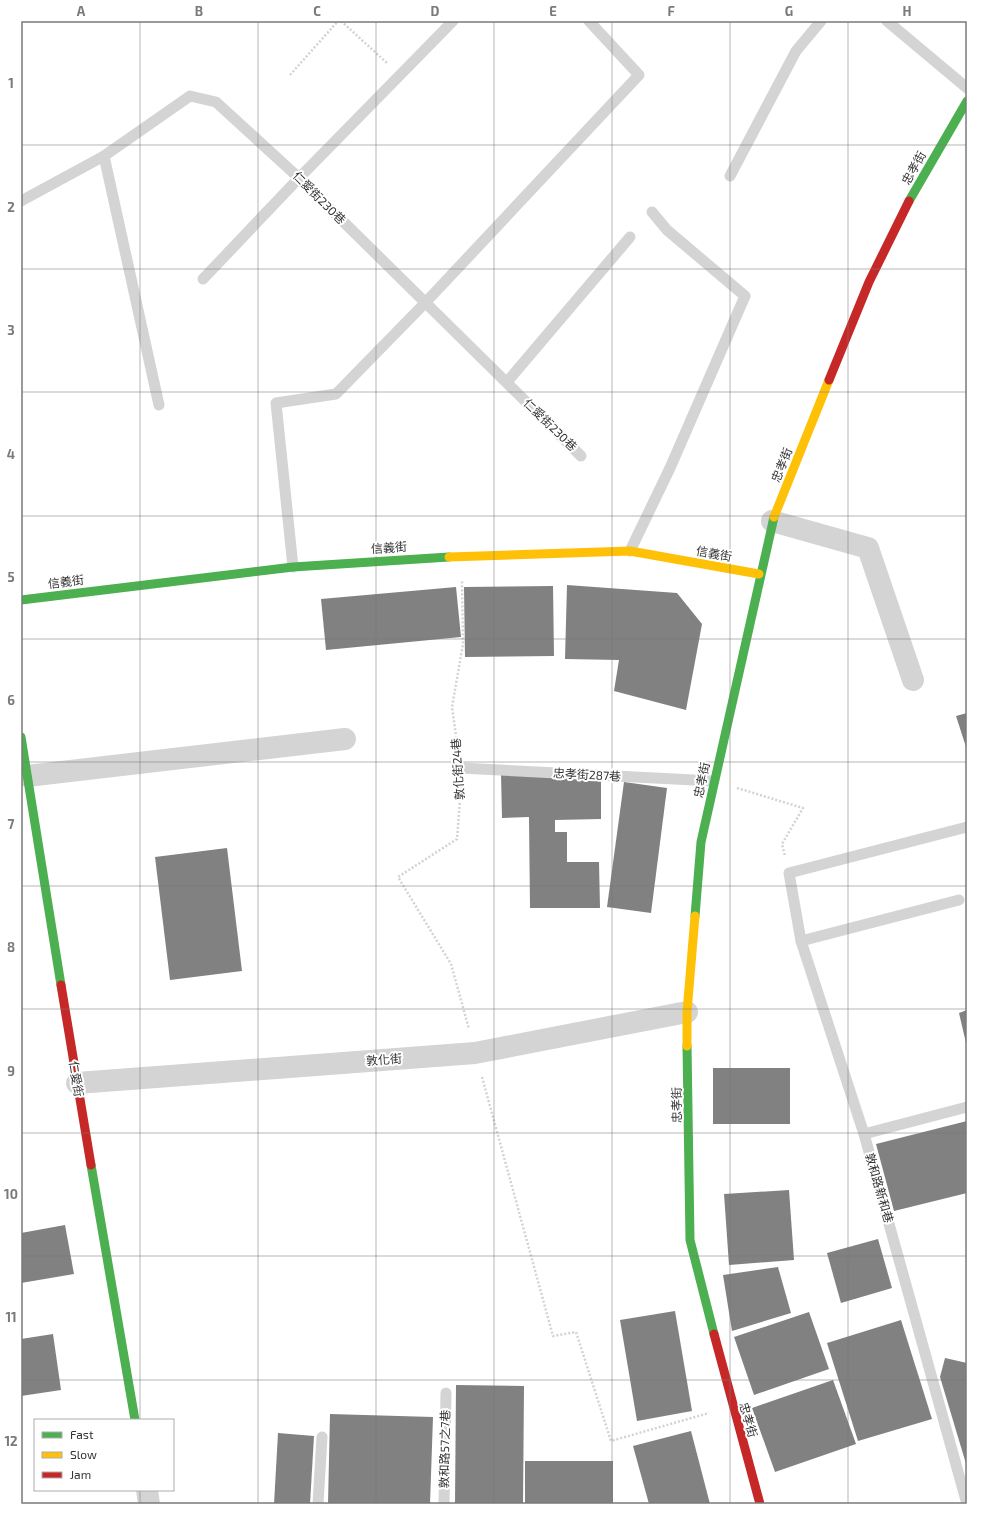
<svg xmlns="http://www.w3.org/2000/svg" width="988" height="1525" viewBox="0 0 988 1525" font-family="'Exo 2','Noto Sans TC',sans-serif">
<rect width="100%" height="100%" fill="#fff"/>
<!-- building -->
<g fill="#818181">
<polygon points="567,585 677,593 702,624 686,710 614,691 619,660 565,659"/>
<polygon points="553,586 554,656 465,657 464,587"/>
<polygon points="456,587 461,637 326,650 321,599"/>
<polygon points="967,713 967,750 956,716"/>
<polygon points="601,772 601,819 555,820 555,832 567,832 567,862 599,862 600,908 530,908 529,817 502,818 501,774"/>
<polygon points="624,782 667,788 651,913 607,907"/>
<polygon points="227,848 242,971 170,980 155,857"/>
<polygon points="967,1010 967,1043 966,1043 959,1013"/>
<rect x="713" y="1068" width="77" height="56"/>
<polygon points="967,1121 967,1193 894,1211 876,1144"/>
<polygon points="789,1190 794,1260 729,1265 724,1194"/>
<polygon points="65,1225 74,1274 21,1283 21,1233"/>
<polygon points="878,1239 892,1288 841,1303 827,1253"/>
<polygon points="778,1267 791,1313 732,1331 723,1275"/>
<polygon points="675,1311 692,1411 637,1421 620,1320"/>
<polygon points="809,1312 829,1369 754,1395 734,1337"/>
<polygon points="901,1320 932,1419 858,1441 827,1343"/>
<polygon points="53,1334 61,1390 21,1396 21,1339"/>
<polygon points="945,1358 967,1363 967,1467 940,1377"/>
<polygon points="833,1380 856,1444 775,1472 752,1408"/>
<polygon points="456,1385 524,1386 523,1504 455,1504"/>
<polygon points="330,1414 433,1417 430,1504 328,1504"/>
<polygon points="691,1431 710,1504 649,1504 633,1446"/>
<polygon points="278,1433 314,1436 310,1504 274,1504"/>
<rect x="525" y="1461" width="88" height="43"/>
</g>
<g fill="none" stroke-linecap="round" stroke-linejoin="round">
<!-- path -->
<g stroke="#d3d3d3" stroke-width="2.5" stroke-dasharray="2 2" stroke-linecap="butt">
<polyline points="341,21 387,63"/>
<polyline points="290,75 338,21"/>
<polyline points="458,750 452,707 463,644 462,580"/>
<polyline points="461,787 457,839 398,877 451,964 469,1029"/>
<polyline points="737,788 803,808 782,844 785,856"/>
<polyline points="482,1077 553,1336 576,1332 611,1441 709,1413"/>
</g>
<!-- lane -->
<g stroke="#d4d4d4" stroke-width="11">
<polyline points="887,21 967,88"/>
<polyline points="104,156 159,405"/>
<polyline points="730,176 796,51 821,21"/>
<polyline points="21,201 104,156 190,96 216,102 299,178 581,456"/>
<polyline points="203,279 299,178 453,21"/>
<polyline points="507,382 630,237"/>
<polyline points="630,551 670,468 745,296 667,230 652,212"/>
<polyline points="293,567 276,403 336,394 425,303 639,75 589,21"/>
<polyline points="460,768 713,781"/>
<polyline points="801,941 959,900"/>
<polyline points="864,1134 967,1107"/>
<polyline points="318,1504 322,1437"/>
<polyline points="444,1504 446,1393"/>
<polyline points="967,1504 864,1134 801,941 789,873 967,827"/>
</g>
<!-- street -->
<g stroke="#d4d4d4" stroke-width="22">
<polyline points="772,521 868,548 913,680"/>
<polyline points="27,776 345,739"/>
<polyline points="77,1083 475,1053 687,1012"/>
<polyline points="147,1490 149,1504"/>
</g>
<!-- fast -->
<g stroke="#4caf50" stroke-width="9">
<polyline points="909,201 967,101"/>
<polyline points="21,600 293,567 449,557"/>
<polyline points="21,737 61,985"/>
<polyline points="695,916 701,842 774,517"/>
<polyline points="687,1046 690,1240 714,1334"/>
<polyline points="91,1165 135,1420"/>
</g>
<!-- slow -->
<g stroke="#ffc107" stroke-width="9">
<polyline points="774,517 829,380"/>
<polyline points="449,557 630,551 759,574"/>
<polyline points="687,1046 687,1012 695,916"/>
</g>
<!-- jam -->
<g stroke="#c62828" stroke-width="9">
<polyline points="829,380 869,282 909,201"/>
<polyline points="61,985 91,1165"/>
<polyline points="714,1334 760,1504"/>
</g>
</g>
<!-- grid -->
<path fill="none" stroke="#7a7a7a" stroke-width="1" stroke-opacity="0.55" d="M140,21V1420M258,21V1504M376,21V1504M494,21V1504M612,21V1504M730,21V1504M848,21V1504M21,145H967M21,269H967M21,392H967M21,516H967M21,639H967M21,762H967M21,886H967M21,1009H967M21,1133H967M21,1256H967M21,1380H967M140,1490V1504"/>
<g text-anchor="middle" stroke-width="4" stroke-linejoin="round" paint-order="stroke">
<!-- street labels -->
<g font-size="12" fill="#333" stroke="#fff">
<text transform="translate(914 168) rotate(-61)" y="4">忠孝街</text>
<text transform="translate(319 198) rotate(45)" y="4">仁愛街230巷</text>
<text transform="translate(550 425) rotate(44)" y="4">仁愛街230巷</text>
<text transform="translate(782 465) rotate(-68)" y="4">忠孝街</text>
<text transform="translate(389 548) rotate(-4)" y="4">信義街</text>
<text transform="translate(714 554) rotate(10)" y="4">信義街</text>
<text transform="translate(66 582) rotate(-7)" y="4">信義街</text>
<text transform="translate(458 769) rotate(-94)" y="4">敦化街24巷</text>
<text transform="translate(587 775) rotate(3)" y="4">忠孝街287巷</text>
<text transform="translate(702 780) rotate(-78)" y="4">忠孝街</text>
<text transform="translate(384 1060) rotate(-4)" y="4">敦化街</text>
<text transform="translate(76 1079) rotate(81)" y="4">仁愛街</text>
<text transform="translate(677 1105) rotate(-91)" y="4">忠孝街</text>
<text transform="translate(879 1188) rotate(74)" y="4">敦和路新和巷</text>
<text transform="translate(748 1420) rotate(74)" y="4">忠孝街</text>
<text transform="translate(445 1449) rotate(-89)" y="4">敦和路57之7巷</text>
</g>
</g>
<!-- border -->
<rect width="988" height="1525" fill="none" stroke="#ffffff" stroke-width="44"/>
<!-- legend -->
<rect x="34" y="1419" width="140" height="72" fill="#ffffff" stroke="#adadad"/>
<rect x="42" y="1432" width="20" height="6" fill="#4caf50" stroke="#adadad"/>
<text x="70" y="1439" font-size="12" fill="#333333">Fast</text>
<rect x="42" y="1452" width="20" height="6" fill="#ffc107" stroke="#adadad"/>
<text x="70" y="1459" font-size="12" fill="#333333">Slow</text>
<rect x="42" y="1472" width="20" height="6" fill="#c62828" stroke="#adadad"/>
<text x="70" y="1479" font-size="12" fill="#333333">Jam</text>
<rect x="22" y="22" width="944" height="1481" fill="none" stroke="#7a7a7a" stroke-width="1.5"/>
<g font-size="13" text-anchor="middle" font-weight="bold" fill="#7a7a7a">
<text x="81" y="16">A</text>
<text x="199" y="16">B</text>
<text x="317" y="16">C</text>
<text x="435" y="16">D</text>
<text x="553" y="16">E</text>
<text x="671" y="16">F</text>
<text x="789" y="16">G</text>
<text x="907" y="16">H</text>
<text x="11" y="88">1</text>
<text x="11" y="212">2</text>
<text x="11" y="335">3</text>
<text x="11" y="459">4</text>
<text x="11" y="582">5</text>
<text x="11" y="705">6</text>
<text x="11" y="829">7</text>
<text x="11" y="952">8</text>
<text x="11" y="1076">9</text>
<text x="11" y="1199">10</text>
<text x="11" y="1322">11</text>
<text x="11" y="1446">12</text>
</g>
</svg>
